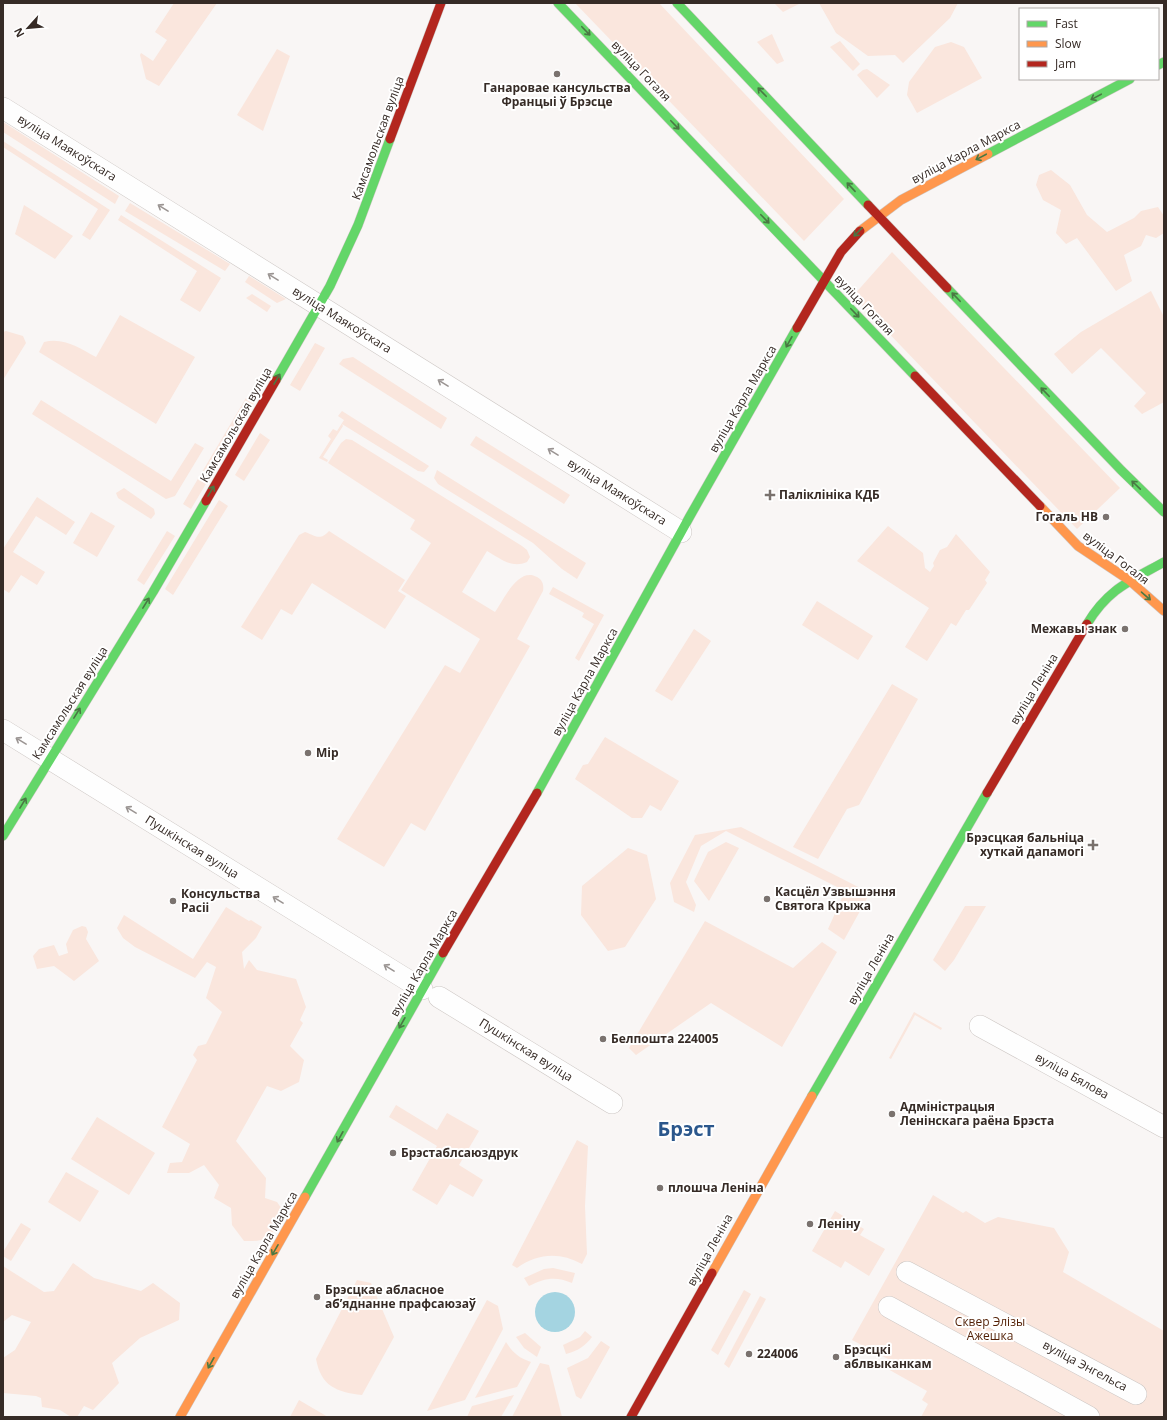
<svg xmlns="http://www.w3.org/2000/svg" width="1167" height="1420" viewBox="0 0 1167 1420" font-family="'Open Sans',sans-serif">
<rect width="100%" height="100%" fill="#f9f6f5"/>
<!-- green -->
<g fill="#fae6dd">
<polygon points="174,3 217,3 159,86 146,79 140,55 141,53 153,61 167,40 155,32"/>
<polygon points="575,3 659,3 844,199 804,241"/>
<polygon points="774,3 801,3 783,12"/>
<polygon points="819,3 958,3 950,18 903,63 895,55 868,56 836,33"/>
<polygon points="772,34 784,61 777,64 757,42"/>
<polygon points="840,41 860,64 853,71 830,47"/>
<polygon points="951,42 964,47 982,78 917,113 907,95 909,82 935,47"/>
<polygon points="277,49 290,56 263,131 237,115"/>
<polygon points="867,69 890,85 877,98 857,75 863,70"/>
<polygon points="3,122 119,196 115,204 3,132"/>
<polygon points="3,141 110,210 90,240 82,235 98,209 3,147"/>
<polygon points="1051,170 1070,185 1087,215 1107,232 1134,218 1141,211 1158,207 1164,216 1164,233 1156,238 1146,235 1141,246 1124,255 1132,281 1116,291 1077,238 1066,244 1056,233 1061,210 1043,200 1036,185 1039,175"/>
<polygon points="130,203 230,264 225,271 125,211"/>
<polygon points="24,205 73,236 55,259 15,234"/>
<polygon points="121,215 221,278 200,312 180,300 197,271 118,220"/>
<polygon points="892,252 1120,488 1077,529 853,296"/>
<polygon points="249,276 286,299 277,303 245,282"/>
<polygon points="1151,291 1164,317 1164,402 1142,414 1134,406 1146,393 1101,348 1072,374 1054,354 1081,332"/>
<polygon points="252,294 271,306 267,312 246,298"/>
<path d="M120,315L195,357L156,424L39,352L44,342C64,337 79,348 96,357Z"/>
<polygon points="6,331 23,336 26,343 3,380 3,332"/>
<polygon points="315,343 325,348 300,391 290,385"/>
<polygon points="353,357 447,418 441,429 339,364 343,359"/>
<polygon points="246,398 254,403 191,509 183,504"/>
<polygon points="41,400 171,481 195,443 204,448 175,496 166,499 32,414"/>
<polygon points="342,411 429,466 424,472 418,471 342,424 343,426 323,457 328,460 327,462 319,458 331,439 328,436 333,429 337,431 344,420 338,416"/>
<polygon points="260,433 270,440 244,481 235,475"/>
<polygon points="476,436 570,495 564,504 470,445"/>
<path d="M346,439L352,440L522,546L527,550L530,557L527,562C511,569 500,558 487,551L462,592L495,612C503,601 518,566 537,577C543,580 544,586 543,591L517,639L530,646L425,831L411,823L384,867L337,839L445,665L460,673L480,639L401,590L431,543L410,529L415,520L328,463L341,443Z"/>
<polygon points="437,470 586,563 577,579 562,569 533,543 438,484 434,478"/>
<polygon points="124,488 154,509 155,514 151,519 118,498 116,493"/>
<polygon points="37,497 75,522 66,535 36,516 13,552 45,572 37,585 21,575 9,593 3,589 3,549"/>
<polygon points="219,500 228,506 173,595 165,589"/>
<polygon points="91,512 115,526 97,557 73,543"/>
<polygon points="888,526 923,553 925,568 930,572 934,566 933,563 940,550 947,547 956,534 990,572 985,580 987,583 969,610 966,610 956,626 951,623 927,661 905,647 929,608 857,561"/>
<polygon points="167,531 175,536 144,585 137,580"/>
<path d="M329,531L405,580L398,591L406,596L385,629L312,583L292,615L281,609L262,640L241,627L299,535L305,532C316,536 320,541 329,531Z"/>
<polygon points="553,587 604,615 579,661 575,658 594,624 582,617 584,613 549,594"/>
<polygon points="817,601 873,636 858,660 802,625"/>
<polygon points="694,629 711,641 672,701 655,691"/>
<polygon points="892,684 918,699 859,805 847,809 818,859 793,847"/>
<polygon points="605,737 679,781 661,811 650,805 642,818 632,818 575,779 583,765 588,764"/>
<polygon points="741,827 870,893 844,940 828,929 845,891 726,831 701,846 686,882 696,905 694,912 674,902 670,883 695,835"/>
<polygon points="726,842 739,848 709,901 694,881 708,852"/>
<polygon points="628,848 647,855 656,899 625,947 608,951 581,915 582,886"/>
<polygon points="965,906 986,906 954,960 945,971 933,960"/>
<path d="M226,907L249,921L251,920L262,927L256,938L242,952L244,969L249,960L257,970L296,979L306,1007L300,1020L303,1023L290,1046L304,1060L299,1082L281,1091L267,1086L236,1141L266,1178L265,1198L277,1202L284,1212C271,1236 272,1242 244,1241L232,1225L231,1208L214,1198L219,1185L204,1165L189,1173H167L170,1163L182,1162L190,1144L162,1127L197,1060L193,1055L198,1046L206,1044L222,1012L206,998L216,967L207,962L195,978L135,947L123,938L117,928L124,915L193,959Z"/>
<polygon points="705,921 793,968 822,942 837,952 782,1047 711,1003 636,1055 629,1048"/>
<polygon points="82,926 86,927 88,932 86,939 99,961 74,981 54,966 37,969 33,956 39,949 54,945 59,956 68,953 66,944 73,930"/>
<polygon points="914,1012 942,1028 941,1030 915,1015 891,1059 889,1058"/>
<polygon points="396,1105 437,1130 447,1113 479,1131 459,1165 483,1180 473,1197 450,1184 437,1205 412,1190 437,1146 389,1117"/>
<polygon points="97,1117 155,1153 129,1195 71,1159"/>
<path d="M577,1140L588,1146L585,1206L587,1254L582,1264C560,1252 538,1253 517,1268L512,1265Z"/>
<polygon points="66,1172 99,1191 80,1222 48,1202"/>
<polygon points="933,1195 963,1213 966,1211 985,1223 998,1217 1054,1228 1069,1252 1063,1272 1164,1331 1164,1417 921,1417 928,1404 922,1400 927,1391 886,1368 890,1360 852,1340"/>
<polygon points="835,1211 864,1229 860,1235 885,1249 869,1276 845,1261 841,1268 812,1251"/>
<polygon points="21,1223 31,1229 11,1261 3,1256 3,1252"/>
<polygon points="73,1263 94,1278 141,1291 153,1283 180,1303 179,1320 140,1338 112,1363 119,1383 93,1410 84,1406 77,1417 71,1417 60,1410 42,1407 41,1398 36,1396 3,1393 3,1358 15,1350 31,1322 12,1315 3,1322 3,1266 44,1292 54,1291"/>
<path d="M553,1268L575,1273L572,1283C556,1276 544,1278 529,1286L524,1278L544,1269Z"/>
<path d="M357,1280L371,1283L394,1337L362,1395C336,1392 321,1386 316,1359Z"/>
<polygon points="744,1290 751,1294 718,1355 711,1350"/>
<polygon points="760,1296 766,1299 729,1368 724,1364"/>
<polygon points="487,1300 498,1306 503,1329 465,1400 427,1411"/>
<path d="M585,1331L592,1337C585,1346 578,1351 566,1354L563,1345L580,1337Z"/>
<polygon points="525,1333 541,1347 537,1357 524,1348 516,1337"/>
<polygon points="601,1341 610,1347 581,1399 576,1396 567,1368 588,1358"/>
<path d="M506,1342C513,1353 519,1358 531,1362L517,1387L475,1398Z"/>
<polygon points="540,1363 549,1365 562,1417 512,1417"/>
<polygon points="514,1395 501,1417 467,1417 472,1406"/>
<polygon points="299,1400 328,1417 290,1417"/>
</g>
<!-- water -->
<circle fill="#a4d4e1" cx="555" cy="1312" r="20"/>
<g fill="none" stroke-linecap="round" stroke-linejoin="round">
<defs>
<g id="street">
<polyline points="3,108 681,532"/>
<polyline points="3,730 422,989"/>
<polyline points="439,997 612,1103"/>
<polyline points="980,1026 1164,1127"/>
<polyline points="907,1272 1136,1394"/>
<polyline points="889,1307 1089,1417"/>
</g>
<g id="fast">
<polyline points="558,3 915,376"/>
<polyline points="677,3 868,205"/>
<polyline points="1158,65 1164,62"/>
<polyline points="988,154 1130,79"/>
<polyline points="947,288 1121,470 1164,512"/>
<polyline points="276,380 330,286 358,225 390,139"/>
<path d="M1087,624C1108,589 1130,581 1164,562"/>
<polyline points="537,793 690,516 797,328"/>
<polyline points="3,836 153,592 206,501"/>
<polyline points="812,1096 987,793"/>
<polyline points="305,1197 443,953"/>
</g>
<g id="slow">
<polyline points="860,231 901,200 988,154"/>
<polyline points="1040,506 1078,546 1129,580 1164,611"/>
<polyline points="712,1273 812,1096"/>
<polyline points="180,1417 305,1197"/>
</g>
<g id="jam">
<polyline points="390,139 441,3"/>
<polyline points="868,205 947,288"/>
<polyline points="797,328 841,252 860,231"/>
<polyline points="915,376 1040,506"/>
<polyline points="206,501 276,380"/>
<polyline points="987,793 1087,624"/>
<polyline points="443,953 537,793"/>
<polyline points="631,1417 712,1273"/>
</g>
</defs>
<!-- street casing -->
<use href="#street" stroke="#cdc7c4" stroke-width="22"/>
<!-- fast casing -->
<use href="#fast" stroke="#cdc7c4" stroke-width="10"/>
<!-- slow casing -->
<use href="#slow" stroke="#cdc7c4" stroke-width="10"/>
<!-- jam casing -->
<use href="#jam" stroke="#cdc7c4" stroke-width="10"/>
<!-- street -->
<use href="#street" stroke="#fefefe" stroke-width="21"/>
<!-- fast -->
<use href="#fast" stroke="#63d668" stroke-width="9"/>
<!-- slow -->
<use href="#slow" stroke="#ff974d" stroke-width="9"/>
<!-- jam -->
<use href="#jam" stroke="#b3261e" stroke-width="9"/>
</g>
<!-- one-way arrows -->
<defs><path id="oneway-shaft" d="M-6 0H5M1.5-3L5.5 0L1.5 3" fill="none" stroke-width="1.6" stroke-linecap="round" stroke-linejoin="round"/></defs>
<g stroke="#4a7844">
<use href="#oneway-shaft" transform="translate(586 31) rotate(46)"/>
<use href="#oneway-shaft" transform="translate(762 92) rotate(-134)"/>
<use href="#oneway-shaft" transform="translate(1096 97) rotate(152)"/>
<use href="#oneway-shaft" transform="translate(675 125) rotate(46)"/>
<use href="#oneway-shaft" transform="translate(981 157) rotate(152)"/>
<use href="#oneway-shaft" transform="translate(851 187) rotate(-133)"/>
<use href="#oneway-shaft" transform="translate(765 219) rotate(46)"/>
<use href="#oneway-shaft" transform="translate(858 232) rotate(135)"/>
<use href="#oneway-shaft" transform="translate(956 297) rotate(-134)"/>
<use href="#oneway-shaft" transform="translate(855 313) rotate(46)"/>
<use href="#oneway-shaft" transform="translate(789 342) rotate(119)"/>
<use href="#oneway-shaft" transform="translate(277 379) rotate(-60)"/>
<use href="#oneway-shaft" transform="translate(1045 392) rotate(-134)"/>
<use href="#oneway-shaft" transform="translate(1136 485) rotate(-136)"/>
<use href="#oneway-shaft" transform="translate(211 491) rotate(-60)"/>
<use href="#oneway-shaft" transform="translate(1146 596) rotate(41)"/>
<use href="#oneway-shaft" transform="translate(146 603) rotate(-58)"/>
<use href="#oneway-shaft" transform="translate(77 713) rotate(-58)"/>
<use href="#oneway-shaft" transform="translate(23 803) rotate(-59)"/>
<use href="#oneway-shaft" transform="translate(402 1023) rotate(119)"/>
<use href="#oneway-shaft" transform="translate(340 1137) rotate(119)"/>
<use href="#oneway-shaft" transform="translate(275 1250) rotate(120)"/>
<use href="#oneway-shaft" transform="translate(211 1363) rotate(119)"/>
</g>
<g stroke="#9a9492">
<use href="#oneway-shaft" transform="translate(163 208) rotate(-148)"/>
<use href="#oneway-shaft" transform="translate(273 277) rotate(-148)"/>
<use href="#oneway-shaft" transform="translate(443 383) rotate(-148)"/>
<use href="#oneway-shaft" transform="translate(553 452) rotate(-148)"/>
<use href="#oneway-shaft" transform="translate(21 741) rotate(-149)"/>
<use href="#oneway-shaft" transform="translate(131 810) rotate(-149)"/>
<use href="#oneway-shaft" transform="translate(278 900) rotate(-148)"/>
<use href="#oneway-shaft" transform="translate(389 968) rotate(-148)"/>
</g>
<!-- markers -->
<g fill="#7a726e" stroke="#fff" stroke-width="1.5">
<circle cx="557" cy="74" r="4"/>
<path d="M768 489h4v4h4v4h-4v4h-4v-4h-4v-4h4z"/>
<circle cx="1106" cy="517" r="4"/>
<circle cx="1125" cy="629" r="4"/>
<circle cx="308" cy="753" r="4"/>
<path d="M1091 839h4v4h4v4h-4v4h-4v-4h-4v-4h4z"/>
<circle cx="767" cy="899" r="4"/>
<circle cx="173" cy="901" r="4"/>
<circle cx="603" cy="1039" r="4"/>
<circle cx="892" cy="1114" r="4"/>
<circle cx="393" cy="1153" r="4"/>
<circle cx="660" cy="1188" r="4"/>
<circle cx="810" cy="1224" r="4"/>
<circle cx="317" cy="1297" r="4"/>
<circle cx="749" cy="1354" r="4"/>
<circle cx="836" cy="1357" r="4"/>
</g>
<g text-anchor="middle" stroke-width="4" stroke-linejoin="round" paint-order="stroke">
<!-- street labels -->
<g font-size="12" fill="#362b26" stroke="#fff">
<text transform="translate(641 71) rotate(46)" y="4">вуліца Гогаля</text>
<text transform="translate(378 138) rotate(-70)" y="4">Камсамольская вуліца</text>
<text transform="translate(67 148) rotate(32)" y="4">вуліца Маякоўскага</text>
<text transform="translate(966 152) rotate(-28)" y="4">вуліца Карла Маркса</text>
<text transform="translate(864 305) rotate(46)" y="4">вуліца Гогаля</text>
<text transform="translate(342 320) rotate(32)" y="4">вуліца Маякоўскага</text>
<text transform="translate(743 399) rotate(-60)" y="4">вуліца Карла Маркса</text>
<text transform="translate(236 425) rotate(-60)" y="4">Камсамольская вуліца</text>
<text transform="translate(617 492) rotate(32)" y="4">вуліца Маякоўскага</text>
<text transform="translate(1116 558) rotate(37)" y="4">вуліца Гогаля</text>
<text transform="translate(585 682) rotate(-61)" y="4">вуліца Карла Маркса</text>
<text transform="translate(1034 689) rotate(-59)" y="4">вуліца Леніна</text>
<text transform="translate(70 703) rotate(-58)" y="4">Камсамольская вуліца</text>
<text transform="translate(192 847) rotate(32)" y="4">Пушкінская вуліца</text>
<text transform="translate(424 963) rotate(-60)" y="4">вуліца Карла Маркса</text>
<text transform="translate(871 969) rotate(-60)" y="4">вуліца Леніна</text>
<text transform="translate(526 1050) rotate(32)" y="4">Пушкінская вуліца</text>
<text transform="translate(1072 1076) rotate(29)" y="4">вуліца Бялова</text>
<text transform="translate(264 1245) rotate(-60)" y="4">вуліца Карла Маркса</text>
<text transform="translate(710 1250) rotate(-61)" y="4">вуліца Леніна</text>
<text transform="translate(1085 1366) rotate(28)" y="4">вуліца Энгельса</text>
</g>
<!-- poi labels -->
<g font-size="12" font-weight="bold" fill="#362b26" stroke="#fff" text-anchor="start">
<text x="557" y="92" text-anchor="middle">Ганаровае кансульства<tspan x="557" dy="14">Францыі ў Брэсце</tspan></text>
<text x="779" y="499">Паліклініка КДБ</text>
<text x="1098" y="521" text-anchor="end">Гогаль НВ</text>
<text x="1117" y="633" text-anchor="end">Межавы знак</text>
<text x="316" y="757">Мір</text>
<text x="1084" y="842" text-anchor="end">Брэсцкая бальніца<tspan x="1084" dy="14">хуткай дапамогі</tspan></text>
<text x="775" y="896">Касцёл Узвышэння<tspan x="775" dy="14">Святога Крыжа</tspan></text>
<text x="181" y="898">Консульства<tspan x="181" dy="14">Расіі</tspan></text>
<text x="611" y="1043">Белпошта 224005</text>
<text x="900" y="1111">Адміністрацыя<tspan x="900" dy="14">Ленінскага раёна Брэста</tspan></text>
<text x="401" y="1157">Брэстаблсаюздрук</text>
<text x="668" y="1192">плошча Леніна</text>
<text x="818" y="1228">Леніну</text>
<text x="325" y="1294">Брэсцкае абласное<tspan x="325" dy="14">абʼяднанне прафсаюзаў</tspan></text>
<text x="844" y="1354">Брэсцкі<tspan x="844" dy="14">аблвыканкам</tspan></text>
<text x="757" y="1358">224006</text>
</g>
<!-- park labels -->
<g font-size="12" fill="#511e03" stroke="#fff">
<text x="990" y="1326">Сквер Элізы<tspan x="990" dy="14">Ажешка</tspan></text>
</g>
<!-- town labels -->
<g font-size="20" font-weight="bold" fill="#2b578c" stroke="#fff">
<text x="686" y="1136">Брэст</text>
</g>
</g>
<!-- border -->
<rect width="1167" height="1420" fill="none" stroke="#362b26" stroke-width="8"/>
<!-- legend -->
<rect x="1019" y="8" width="140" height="72" fill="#ffffff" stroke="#afaaa8"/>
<rect x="1027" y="21" width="20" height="6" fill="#63d668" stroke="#afaaa8"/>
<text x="1055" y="28" font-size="12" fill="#362b26">Fast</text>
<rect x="1027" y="41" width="20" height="6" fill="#ff974d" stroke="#afaaa8"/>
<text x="1055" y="48" font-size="12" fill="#362b26">Slow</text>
<rect x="1027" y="61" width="20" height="6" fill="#b3261e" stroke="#afaaa8"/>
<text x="1055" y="68" font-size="12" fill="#362b26">Jam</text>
<!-- north arrow -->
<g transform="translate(28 28) rotate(243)" stroke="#ffffff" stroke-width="3" paint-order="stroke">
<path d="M0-3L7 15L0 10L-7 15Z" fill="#362b26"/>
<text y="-6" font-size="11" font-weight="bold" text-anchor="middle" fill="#362b26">N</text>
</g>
</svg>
